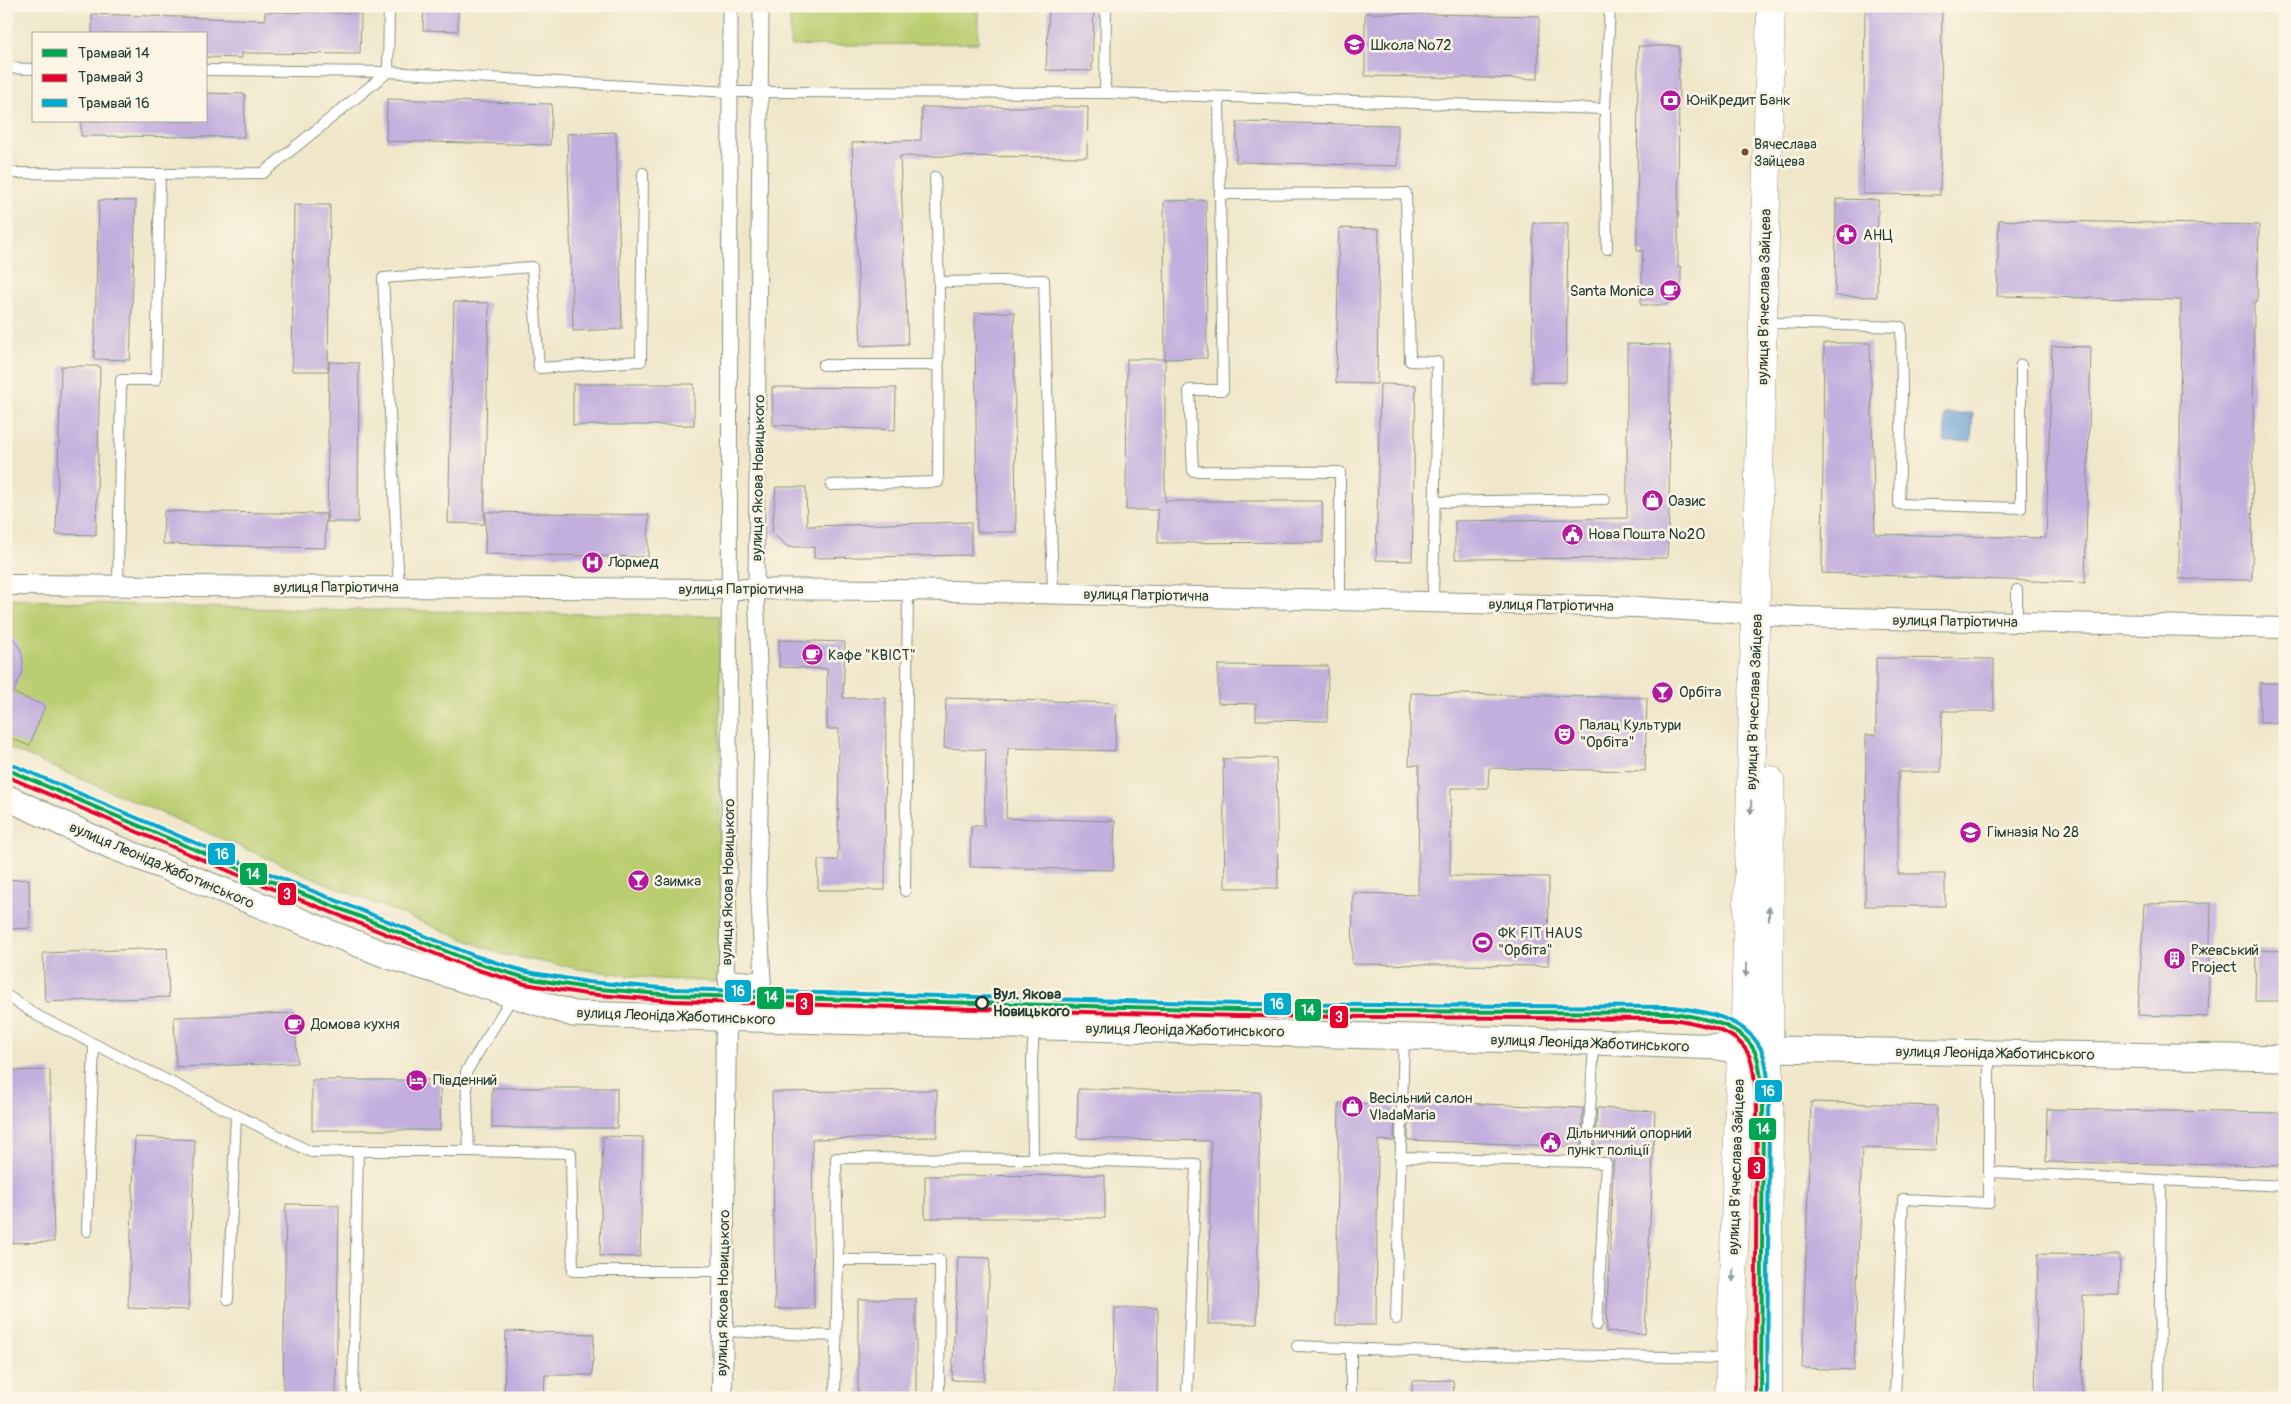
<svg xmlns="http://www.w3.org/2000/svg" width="2291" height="1404" viewBox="0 0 2291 1404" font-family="Pangolin,sans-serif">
<rect width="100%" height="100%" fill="#fcf5e5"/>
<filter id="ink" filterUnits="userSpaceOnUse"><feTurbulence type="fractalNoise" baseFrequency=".02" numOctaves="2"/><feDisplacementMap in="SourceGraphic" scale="10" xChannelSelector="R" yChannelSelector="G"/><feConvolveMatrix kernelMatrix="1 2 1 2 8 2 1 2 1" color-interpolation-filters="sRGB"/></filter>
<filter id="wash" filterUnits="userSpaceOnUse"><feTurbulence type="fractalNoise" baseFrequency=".0096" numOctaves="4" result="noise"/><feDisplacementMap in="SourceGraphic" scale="20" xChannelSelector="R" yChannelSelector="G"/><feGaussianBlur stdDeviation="1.12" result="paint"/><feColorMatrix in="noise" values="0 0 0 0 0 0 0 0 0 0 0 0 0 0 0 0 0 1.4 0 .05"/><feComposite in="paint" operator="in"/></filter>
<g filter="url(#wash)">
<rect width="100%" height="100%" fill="#f0e7ca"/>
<!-- green -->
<g fill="#bbcd71" stroke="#6d8552">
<polygon points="790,6 978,6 978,43 790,46"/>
<polygon points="6,599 179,607 720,616 720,982 657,979 580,969 501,954 347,892 6,747"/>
</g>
<!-- water -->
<polygon fill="#679ed5" stroke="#436e84" points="1973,413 1971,441 1944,442 1945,414"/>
<g id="blocks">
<!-- building -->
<g fill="#c3afde">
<polygon points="424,6 458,6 458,31 423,30"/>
<polygon points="1049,6 1094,6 1092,71 1046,70"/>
<polygon points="1865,6 1942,6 1940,195 1863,194"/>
<polygon points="265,12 361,13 360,54 242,53 242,58 206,57 206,34 92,34 92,14 265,20"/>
<polygon points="1365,13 1539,16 1538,79 1365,76"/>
<polygon points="1638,46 1679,46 1678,267 1681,267 1681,292 1666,305 1641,305 1643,251 1637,251"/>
<polygon points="206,93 245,94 244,137 81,136 81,121 206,121"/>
<polygon points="387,99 552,104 550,145 386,141"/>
<polygon points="922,107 1088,107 1087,157 900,156 908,344 861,346 852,143 921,140"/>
<polygon points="1237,122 1398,125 1398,166 1236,162"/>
<polygon points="616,132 622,329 573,331 567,134"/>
<polygon points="1836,199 1878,200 1877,297 1835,296"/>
<polygon points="99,200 136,201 130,360 94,359"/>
<polygon points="1206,200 1207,358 1165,359 1164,201"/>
<polygon points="294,205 330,205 328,371 292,371"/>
<polygon points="1999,220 2259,225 2257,302 2254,302 2252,580 2179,579 2181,300 1997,296"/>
<polygon points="1533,223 1568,223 1566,382 1532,382"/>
<polygon points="1339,228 1379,229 1377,384 1336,383"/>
<polygon points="454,302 489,303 484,524 448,523"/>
<polygon points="1014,312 1016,532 977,532 975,313"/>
<polygon points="1824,343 1870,343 1875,534 2046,538 2052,346 2091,347 2085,583 1822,573"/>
<polygon points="1627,344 1670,345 1669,518 1667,558 1455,559 1455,521 1627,518"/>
<polygon points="1127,359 1165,359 1165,501 1322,501 1323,542 1158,543 1158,510 1126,510"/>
<polygon points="329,362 359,363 358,522 327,522"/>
<polygon points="61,366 100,366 96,535 56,534"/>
<rect x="573" y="384" width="121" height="41"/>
<polygon points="1380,384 1416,385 1412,561 1376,560"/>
<polygon points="772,387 896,388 895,430 773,425"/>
<polygon points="776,487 806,487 807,526 971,522 971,555 814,558 814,547 788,547 772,533"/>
<polygon points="164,511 326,514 325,548 163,544"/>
<polygon points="486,512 649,515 648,557 485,554"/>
<polygon points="6,627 21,650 23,661 22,673 13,693 45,706 29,746 6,736"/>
<polygon points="779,640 845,642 843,698 886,698 885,890 818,890 818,860 838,860 839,729 827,729 827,669 779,667"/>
<polygon points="1876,658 1994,659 1994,711 1942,711 1941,772 1898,772 1898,874 1945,874 1945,906 1865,906 1866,735 1876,735"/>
<polygon points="1218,665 1328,666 1327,721 1256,720 1256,704 1218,703"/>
<rect x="2260" y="683" width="25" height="40"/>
<polygon points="1411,693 1647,698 1645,771 1489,768 1488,788 1451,788 1450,876 1549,877 1548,966 1352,964 1353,893 1418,895 1419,765 1409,765"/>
<polygon points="946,698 1117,703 1115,751 1008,748 1006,818 1115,821 1113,870 970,867 971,826 984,826 986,750 944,748"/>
<polygon points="1276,758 1278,888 1225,888 1223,759"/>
<polygon points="29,879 30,928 6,929 6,880"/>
<polygon points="2211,903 2208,1017 2138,1015 2144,904"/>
<polygon points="167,948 169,997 45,1002 43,953"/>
<polygon points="2256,950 2285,951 2285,1001 2255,1001"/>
<polygon points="295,1013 297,1063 176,1067 174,1017"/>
<polygon points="50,1070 54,1242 6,1243 6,1071"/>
<polygon points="312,1080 441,1080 440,1130 312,1130"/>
<rect x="492" y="1088" width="125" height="40"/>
<polygon points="1078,1089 1260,1092 1257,1324 1208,1324 1211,1141 1077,1138"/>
<polygon points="937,1090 937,1137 812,1139 814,1309 775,1309 772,1092"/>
<polygon points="1410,1101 1583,1108 1581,1147 1408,1140"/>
<polygon points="1811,1102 1937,1106 1935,1150 1862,1148 1854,1370 1802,1368"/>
<polygon points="1339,1103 1395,1104 1394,1141 1378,1140 1376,1325 1336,1325"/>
<polygon points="1597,1108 1655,1111 1645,1334 1606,1332 1614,1148 1595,1148"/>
<polygon points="2047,1109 2285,1113 2285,1166 2046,1162"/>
<polygon points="603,1136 643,1137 640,1257 600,1256"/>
<polygon points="135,1137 195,1140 188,1310 128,1308"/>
<polygon points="1105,1175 1105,1218 925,1218 925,1176"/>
<polygon points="286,1204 339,1205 336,1398 283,1398"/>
<polygon points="2038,1254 2120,1255 2119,1295 2083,1295 2082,1398 2035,1398"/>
<polygon points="958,1257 990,1258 984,1381 952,1380"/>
<rect x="858" y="1299" width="58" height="99"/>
<polygon points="1115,1308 1158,1308 1157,1398 1114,1398"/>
<polygon points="506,1331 594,1334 592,1375 545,1375 544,1398 504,1398"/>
<polygon points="1453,1380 1454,1398 1412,1398 1412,1381"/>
</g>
</g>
</g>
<g filter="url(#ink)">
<use href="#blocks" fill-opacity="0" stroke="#88927f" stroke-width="1"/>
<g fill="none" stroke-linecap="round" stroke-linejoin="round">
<defs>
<g id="service">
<polyline points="6,68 34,69"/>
<polyline points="206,70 388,72 729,92 1105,93 1605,109 1610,6"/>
<polyline points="1105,93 1106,6"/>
<polyline points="1219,97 1220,194 1406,193 1410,361 1437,362 1433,602"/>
<polyline points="1605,109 1607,249"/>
<polyline points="6,173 160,174"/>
<polyline points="935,177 939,282"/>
<polyline points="1220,194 1223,390 1189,390 1193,471 1340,472 1340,600"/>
<polyline points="1777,323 1901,327 1902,390 1899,504 2021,508 2021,365"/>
<polyline points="823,365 938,365"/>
<polyline points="831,485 938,482 939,282 1044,280 1053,593"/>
<polyline points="1435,502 1605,499"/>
<polyline points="118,586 121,380 156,380 160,174 263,173 388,72 389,6"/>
<polyline points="399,588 383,278 532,267 539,368 641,361 643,173"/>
<polyline points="2017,590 2017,622"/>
<polyline points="905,891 908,590"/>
<polyline points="6,995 38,1016 311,1152 358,1151"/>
<polyline points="1034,1028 1032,1061 1033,1159 1196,1164 1187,1398"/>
<polyline points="1594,1043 1587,1162 1606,1163 1597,1325"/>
<polyline points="469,1151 571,1153 573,1271 724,1271"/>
<polyline points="1400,1157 1587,1162"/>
<polyline points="1989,1172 2285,1186"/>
<polyline points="87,1231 94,1044"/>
<polyline points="838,1260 940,1260 939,1398"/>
<polyline points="228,1299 236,1115"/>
<polyline points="1396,1319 1404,1037"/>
<polyline points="723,1331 835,1336"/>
<polyline points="1297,1346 1482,1354 1729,1358"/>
<polyline points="353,1398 358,1151 469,1151 466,1072 513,996"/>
<polyline points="835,1398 838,1260 836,1158 1033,1159"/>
<polyline points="1351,1398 1351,1348"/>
<polyline points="1895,1398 1903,1199 1989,1203 1989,1053"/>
<polyline points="2159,1398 2161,1180"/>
</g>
<g id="pedestrian">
<polyline points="730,6 729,884 726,978 763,980 758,882 762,741 756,589 761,6"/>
<polyline points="726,1019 728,996 726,978"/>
<polyline points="761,1020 763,980"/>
</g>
<g id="minor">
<polyline points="6,585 908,590 1636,607 1798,617 2285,628"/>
<polyline points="722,1398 726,1019"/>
</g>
<polyline id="tertiary" points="6,797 111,846 386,955 574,1014 1594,1042 1719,1047 1741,1052 1768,1049 2285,1058"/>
<g id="secondary">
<polyline points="1729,1398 1741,1052 1745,1017 1771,6"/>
<polyline points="1768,1398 1770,780"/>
</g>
</defs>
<!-- service casing -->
<use href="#service" stroke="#88927f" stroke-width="12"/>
<!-- pedestrian casing -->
<use href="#pedestrian" stroke="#88927f" stroke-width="17"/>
<!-- minor casing -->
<use href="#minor" stroke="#88927f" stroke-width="22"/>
<!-- tertiary casing -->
<use href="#tertiary" stroke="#88927f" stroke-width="27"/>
<!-- secondary casing -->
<use href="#secondary" stroke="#88927f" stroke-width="29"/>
<!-- service -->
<use href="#service" stroke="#fff" stroke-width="10"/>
<!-- pedestrian -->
<use href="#pedestrian" stroke="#fff" stroke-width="15"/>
<!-- minor -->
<use href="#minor" stroke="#fff" stroke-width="20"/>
<!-- tertiary -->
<use href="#tertiary" stroke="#fff" stroke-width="25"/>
<!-- secondary -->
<use href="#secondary" stroke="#fff" stroke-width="28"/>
<defs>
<path id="tram-1" d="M6,769L238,868L473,962L526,978L587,988L674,995L1238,1010L1673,1013C1703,1018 1746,1024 1757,1057C1762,1073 1761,1091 1763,1107L1761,1398"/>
<path id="tram-2" d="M6,776L236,874L471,968L525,984L586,994L674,1001L1238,1016L1672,1019C1700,1024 1742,1029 1751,1061C1756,1076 1755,1092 1757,1107L1755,1398"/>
<path id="tram-3" d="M8,763L240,862L475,956L527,972L588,982L674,989L1238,1004L1673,1007C1704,1011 1745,1018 1761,1049C1769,1067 1768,1089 1769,1107L1767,1398"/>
</defs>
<!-- tram-1 casing -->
<use href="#tram-1" stroke="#fcf5e5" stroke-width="8"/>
<!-- tram-2 casing -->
<use href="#tram-2" stroke="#fcf5e5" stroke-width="8"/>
<!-- tram-3 casing -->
<use href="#tram-3" stroke="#fcf5e5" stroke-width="8"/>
<!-- tram-1 -->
<use href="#tram-1" stroke="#00a651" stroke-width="4"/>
<!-- tram-2 -->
<use href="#tram-2" stroke="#e4002b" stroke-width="4"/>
<!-- tram-3 -->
<use href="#tram-3" stroke="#00a9ce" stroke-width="4"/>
</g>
<!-- one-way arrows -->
<defs><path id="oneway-solid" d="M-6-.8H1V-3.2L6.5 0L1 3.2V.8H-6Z" transform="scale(1.25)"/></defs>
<g fill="#8f9e9a">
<use href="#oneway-solid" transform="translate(1751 807) rotate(92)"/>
<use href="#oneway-solid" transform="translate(1769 913) rotate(-90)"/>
<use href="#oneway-solid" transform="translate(1746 970) rotate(92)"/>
<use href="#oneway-solid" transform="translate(1733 1275) rotate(92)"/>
</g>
</g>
<!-- icons -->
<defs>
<symbol id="school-disc" viewBox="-11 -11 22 22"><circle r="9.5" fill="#b5179e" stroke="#fcf5e5"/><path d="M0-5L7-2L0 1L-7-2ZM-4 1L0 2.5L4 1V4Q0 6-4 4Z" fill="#fff"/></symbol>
<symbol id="bank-disc" viewBox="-11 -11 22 22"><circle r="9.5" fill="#b5179e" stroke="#fcf5e5"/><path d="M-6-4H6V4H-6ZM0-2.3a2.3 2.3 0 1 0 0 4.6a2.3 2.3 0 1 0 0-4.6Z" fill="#fff"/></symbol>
<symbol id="pharmacy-disc" viewBox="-11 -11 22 22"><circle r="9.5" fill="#b5179e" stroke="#fcf5e5"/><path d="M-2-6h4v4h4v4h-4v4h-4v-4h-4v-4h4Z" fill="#fff"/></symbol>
<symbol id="cafe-disc" viewBox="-11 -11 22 22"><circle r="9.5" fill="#b5179e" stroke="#fcf5e5"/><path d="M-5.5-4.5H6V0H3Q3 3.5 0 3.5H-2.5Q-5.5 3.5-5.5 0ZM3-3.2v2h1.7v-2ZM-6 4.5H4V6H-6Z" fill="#fff"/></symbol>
<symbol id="shop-disc" viewBox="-11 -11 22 22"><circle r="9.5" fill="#b5179e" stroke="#fcf5e5"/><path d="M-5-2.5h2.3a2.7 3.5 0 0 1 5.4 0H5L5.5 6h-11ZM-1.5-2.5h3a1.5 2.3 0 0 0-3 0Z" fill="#fff"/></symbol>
<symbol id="civic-disc" viewBox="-11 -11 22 22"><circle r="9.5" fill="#b5179e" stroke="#fcf5e5"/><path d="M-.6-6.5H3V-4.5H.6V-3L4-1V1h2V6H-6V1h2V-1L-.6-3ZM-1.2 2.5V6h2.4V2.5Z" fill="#fff"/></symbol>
<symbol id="hospital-disc" viewBox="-11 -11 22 22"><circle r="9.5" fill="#b5179e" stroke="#fcf5e5"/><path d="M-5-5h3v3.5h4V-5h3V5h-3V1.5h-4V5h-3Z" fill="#fff"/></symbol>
<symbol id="bar-disc" viewBox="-11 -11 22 22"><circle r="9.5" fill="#b5179e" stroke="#fcf5e5"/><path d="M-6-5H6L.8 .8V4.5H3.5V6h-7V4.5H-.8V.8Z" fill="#fff"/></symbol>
<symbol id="theatre-disc" viewBox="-11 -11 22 22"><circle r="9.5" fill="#b5179e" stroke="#fcf5e5"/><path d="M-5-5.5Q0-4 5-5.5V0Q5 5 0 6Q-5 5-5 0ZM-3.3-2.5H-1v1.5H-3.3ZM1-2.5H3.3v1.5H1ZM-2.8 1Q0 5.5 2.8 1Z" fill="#fff"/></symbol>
<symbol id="stadium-disc" viewBox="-11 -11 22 22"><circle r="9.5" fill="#b5179e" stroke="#fcf5e5"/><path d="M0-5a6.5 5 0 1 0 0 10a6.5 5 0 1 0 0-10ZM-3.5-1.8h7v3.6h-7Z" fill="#fff"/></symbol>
<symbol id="building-disc" viewBox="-11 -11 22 22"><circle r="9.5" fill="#b5179e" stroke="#fcf5e5"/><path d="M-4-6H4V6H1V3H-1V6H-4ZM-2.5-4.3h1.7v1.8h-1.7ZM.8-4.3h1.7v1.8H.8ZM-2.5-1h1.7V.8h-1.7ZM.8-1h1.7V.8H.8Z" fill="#fff"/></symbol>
<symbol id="hotel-disc" viewBox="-11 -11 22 22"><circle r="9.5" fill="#b5179e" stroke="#fcf5e5"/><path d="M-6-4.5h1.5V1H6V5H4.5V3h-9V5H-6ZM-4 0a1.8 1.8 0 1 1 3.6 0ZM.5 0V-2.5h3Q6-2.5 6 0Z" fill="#fff"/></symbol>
</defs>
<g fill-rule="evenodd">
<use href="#school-disc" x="1342" y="32" width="25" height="25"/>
<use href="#bank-disc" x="1658" y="88" width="25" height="25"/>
<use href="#pharmacy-disc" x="1834" y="222" width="25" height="25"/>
<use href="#cafe-disc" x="1658" y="278" width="25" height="25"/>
<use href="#shop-disc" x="1640" y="488" width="25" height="25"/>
<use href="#civic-disc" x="1560" y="522" width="25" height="25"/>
<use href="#hospital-disc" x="580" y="550" width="25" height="25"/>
<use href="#cafe-disc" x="800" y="642" width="25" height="25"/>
<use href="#bar-disc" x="1650" y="680" width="25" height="25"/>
<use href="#theatre-disc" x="1552" y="722" width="25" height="25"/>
<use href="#school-disc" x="1958" y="820" width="25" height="25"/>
<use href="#bar-disc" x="626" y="868" width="25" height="25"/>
<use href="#stadium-disc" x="1470" y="930" width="25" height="25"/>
<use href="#building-disc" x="2162" y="946" width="25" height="25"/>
<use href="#cafe-disc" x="282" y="1012" width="25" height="25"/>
<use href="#hotel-disc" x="404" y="1068" width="25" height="25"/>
<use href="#shop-disc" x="1340" y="1094" width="25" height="25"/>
<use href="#civic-disc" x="1538" y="1130" width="25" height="25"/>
</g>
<!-- markers -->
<circle fill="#7a4b2a" stroke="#fcf5e5" stroke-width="2" cx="1745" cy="152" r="4.5"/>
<circle fill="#fcf5e5" stroke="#1f3d34" stroke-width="2.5" cx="982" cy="1003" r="6"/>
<g text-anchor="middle" stroke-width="5" stroke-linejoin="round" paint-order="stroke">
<!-- bus labels -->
<g font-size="14" fill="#1f3d34" stroke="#fcf5e5" text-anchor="start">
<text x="1754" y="149">Вячеслава<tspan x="1754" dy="17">Зайцева</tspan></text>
</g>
<!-- poi labels -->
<g font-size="15" fill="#1f3d34" stroke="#fcf5e5" text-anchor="start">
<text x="1371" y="50">Школа №72</text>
<text x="1687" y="105">ЮніКредит Банк</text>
<text x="1863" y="240">АНЦ</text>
<text x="1654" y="296" text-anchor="end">Santa Monica</text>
<text x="1668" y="506">Оазис</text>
<text x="1588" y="539">Нова Пошта №20</text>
<text x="608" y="567">Лормед</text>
<text x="828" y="660">Кафе "КВІСТ"</text>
<text x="1679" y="697">Орбіта</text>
<text x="1580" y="730">Палац Культури<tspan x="1580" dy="17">"Орбіта"</tspan></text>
<text x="1987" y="837">Гімназія № 28</text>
<text x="654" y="886">Заимка</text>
<text x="1498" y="938">ФК FIT HAUS<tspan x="1498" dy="17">"Орбіта"</tspan></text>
<text x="2191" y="955">Ржевський<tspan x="2191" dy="17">Project</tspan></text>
<text x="311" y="1029">Домова кухня</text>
<text x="433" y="1085">Південний</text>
<text x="1369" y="1103">Весільний салон<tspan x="1369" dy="17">VladaMaria</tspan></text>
<text x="1567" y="1138">Дільничний опорний<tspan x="1567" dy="17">пункт поліції</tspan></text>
</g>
<!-- street labels -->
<g font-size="15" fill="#1f3d34" stroke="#fcf5e5">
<text transform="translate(1764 297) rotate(-89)" y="5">вулиця Вʼячеслава Зайцева</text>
<text transform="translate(758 478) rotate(-89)" y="5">вулиця Якова Новицького</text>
<text x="336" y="592">вулиця Патріотична</text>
<text x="741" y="594">вулиця Патріотична</text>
<text transform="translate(1146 595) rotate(1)" y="5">вулиця Патріотична</text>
<text transform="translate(1551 605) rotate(1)" y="5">вулиця Патріотична</text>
<text transform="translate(1955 621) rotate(1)" y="5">вулиця Патріотична</text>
<text transform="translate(1754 702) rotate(-88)" y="5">вулиця Вʼячеслава Зайцева</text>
<text transform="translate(162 865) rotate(23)" y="5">вулиця Леоніда Жаботинського</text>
<text transform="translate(728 882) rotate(-89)" y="5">вулиця Якова Новицького</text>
<text transform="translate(676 1016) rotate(2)" y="5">вулиця Леоніда Жаботинського</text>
<text transform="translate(1185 1030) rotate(1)" y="5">вулиця Леоніда Жаботинського</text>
<text transform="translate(1590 1043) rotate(2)" y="5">вулиця Леоніда Жаботинського</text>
<text transform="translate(1995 1053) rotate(1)" y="5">вулиця Леоніда Жаботинського</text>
<text transform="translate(1736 1167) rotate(-88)" y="5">вулиця Вʼячеслава Зайцева</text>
<text transform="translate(723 1293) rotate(-89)" y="5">вулиця Якова Новицького</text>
</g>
<!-- stop labels -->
<g font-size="15" font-weight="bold" fill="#1f3d34" stroke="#fcf5e5" text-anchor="start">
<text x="993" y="999">Вул. Якова<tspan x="993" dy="17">Новицького</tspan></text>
</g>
</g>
<g stroke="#fcf5e5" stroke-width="2">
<rect x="207" y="842" width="29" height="24" rx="5" fill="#00a9ce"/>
<rect x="239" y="862" width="29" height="24" rx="5" fill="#00a651"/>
<rect x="277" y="882" width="20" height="24" rx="5" fill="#e4002b"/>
<rect x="724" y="979" width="28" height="24" rx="5" fill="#00a9ce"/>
<rect x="756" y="986" width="29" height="24" rx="5" fill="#00a651"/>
<rect x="1263" y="992" width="29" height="24" rx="5" fill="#00a9ce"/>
<rect x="795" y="992" width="19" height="24" rx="5" fill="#e4002b"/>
<rect x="1294" y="998" width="28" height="24" rx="5" fill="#00a651"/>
<rect x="1329" y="1005" width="20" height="24" rx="5" fill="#e4002b"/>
<rect x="1754" y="1079" width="29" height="24" rx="5" fill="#00a9ce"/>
<rect x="1748" y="1117" width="29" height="24" rx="5" fill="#00a651"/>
<rect x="1747" y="1156" width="19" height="24" rx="5" fill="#e4002b"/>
</g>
<g font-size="14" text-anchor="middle" font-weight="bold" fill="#fff">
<text x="222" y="859">16</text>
<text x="253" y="879">14</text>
<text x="287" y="899">3</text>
<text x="738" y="996">16</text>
<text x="771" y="1002">14</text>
<text x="1277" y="1009">16</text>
<text x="804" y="1009">3</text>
<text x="1308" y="1015">14</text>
<text x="1339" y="1022">3</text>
<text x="1768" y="1096">16</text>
<text x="1763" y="1134">14</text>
<text x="1757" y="1173">3</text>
</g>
<!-- margin -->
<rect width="2291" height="1404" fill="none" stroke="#fcf5e5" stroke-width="25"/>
<!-- legend -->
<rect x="32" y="32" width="175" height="90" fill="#fcf5e5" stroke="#a4ab9e"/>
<rect x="42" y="49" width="25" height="8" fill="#00a651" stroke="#a4ab9e"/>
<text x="78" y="58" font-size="15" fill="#1f3d34">Трамвай 14</text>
<rect x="42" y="74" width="25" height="8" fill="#e4002b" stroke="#a4ab9e"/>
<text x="78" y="82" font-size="15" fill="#1f3d34">Трамвай 3</text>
<rect x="42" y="99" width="25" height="8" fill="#00a9ce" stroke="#a4ab9e"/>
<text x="78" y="108" font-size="15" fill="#1f3d34">Трамвай 16</text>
</svg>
